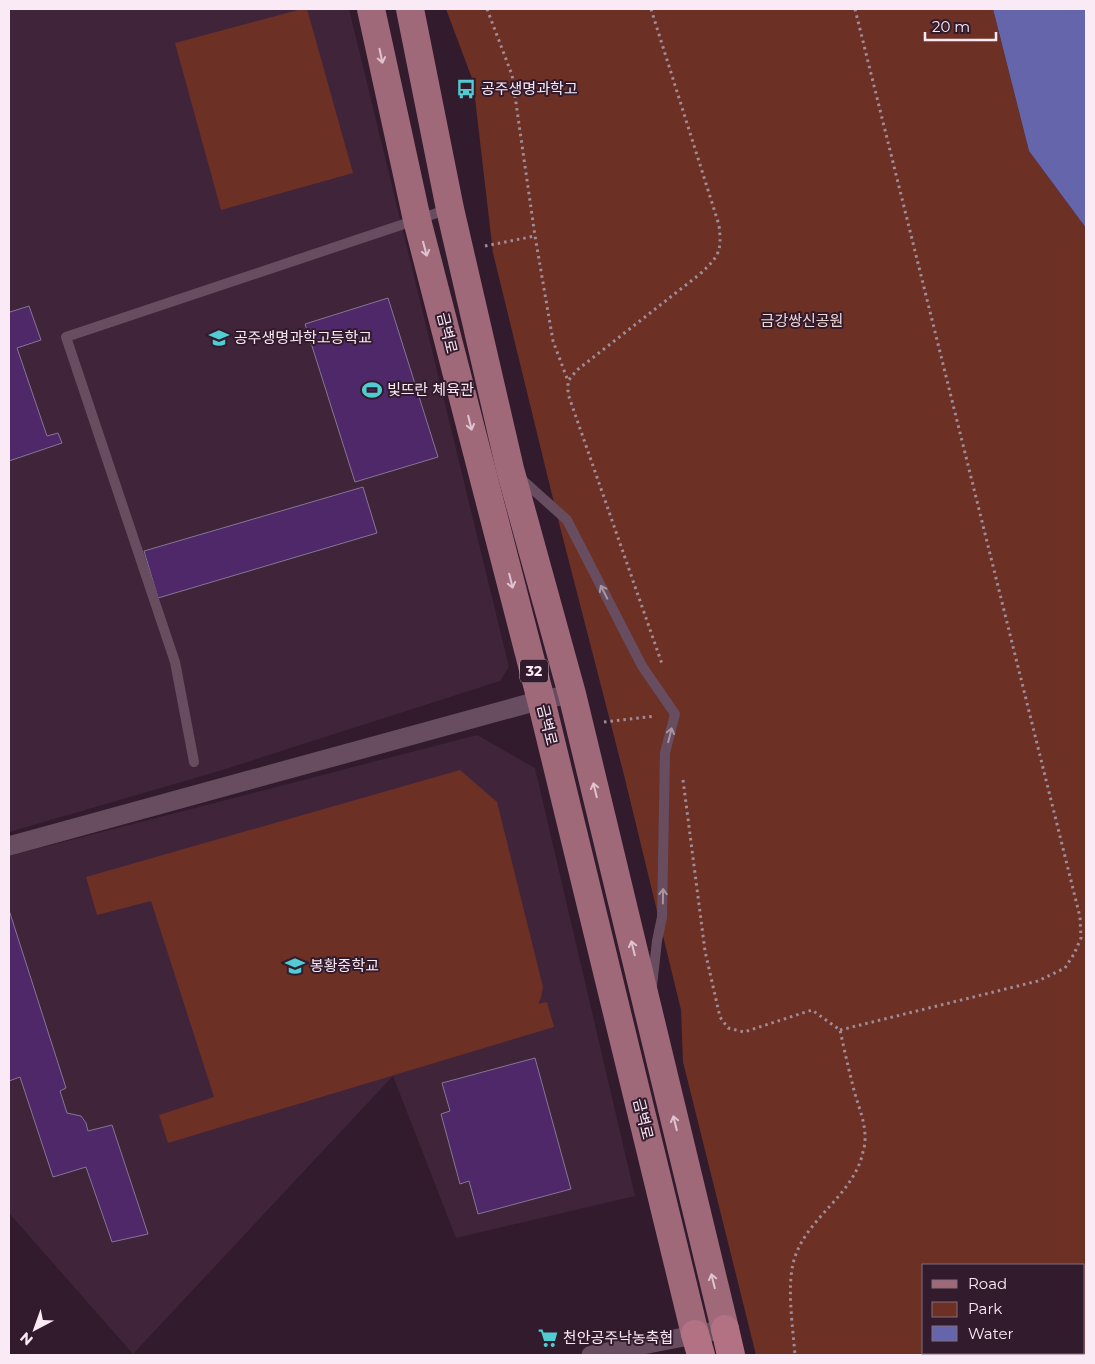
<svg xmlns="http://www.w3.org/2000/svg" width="1095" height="1364" viewBox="0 0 1095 1364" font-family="Montserrat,'Noto Sans KR',sans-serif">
<rect width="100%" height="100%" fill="#321b2c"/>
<!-- built -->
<g fill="#402439">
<polygon points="9,9 349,9 509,667 500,681 216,772 9,832"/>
<polygon points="477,735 535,768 635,1196 456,1238 393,1076 133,1354 9,1213 9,856"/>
</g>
<!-- green -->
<g fill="#6d3025" fill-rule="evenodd">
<polygon points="302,9 307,9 353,173 221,210 175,43"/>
<path d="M446,9H993L1029,151L1086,228V1355H756L683,1062L681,1010L625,779L558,519L493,253L473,81ZM924,1265H1084V1353H924Z"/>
<polygon points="460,770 497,802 543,987 541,998 538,1004 547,1002 554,1027 168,1143 159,1115 214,1097 151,901 97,915 86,877"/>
</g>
<!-- water -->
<polygon fill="#6565ac" points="993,9 1086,9 1086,228 1029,151"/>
<!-- building -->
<g fill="#4e2868" stroke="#857692">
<polygon points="388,298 438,457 355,482 305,324"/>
<polygon points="29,306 41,340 17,348 47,436 58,433 62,443 9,461 9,309 10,312"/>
<polygon points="363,487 377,533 158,598 144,551"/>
<polygon points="9,910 66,1088 60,1091 67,1113 81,1116 86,1123 88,1131 112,1125 148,1234 112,1242 86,1167 53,1177 20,1077 9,1081"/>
<polygon points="535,1058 571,1189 478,1214 469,1181 460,1184 441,1114 450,1111 442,1083"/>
</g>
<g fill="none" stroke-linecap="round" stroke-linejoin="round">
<!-- path -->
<g stroke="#9f8c99" stroke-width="3" stroke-dasharray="2.5 4" stroke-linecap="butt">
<polyline points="487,9 512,75 535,236 553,341 568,381"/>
<path d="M651,9L719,225C722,252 719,256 700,274L577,370L568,381V394L662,664"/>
<polyline points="485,246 535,236"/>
<polyline points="604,722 655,716"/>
<path d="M683,780L705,951L720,1017L728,1028L744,1032L812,1010L840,1030C844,1048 848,1067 853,1086C857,1104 866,1121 865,1141C865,1146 863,1151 862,1156C850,1199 803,1220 793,1264C787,1289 793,1329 795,1355"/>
<polyline points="840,1030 1038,981 1065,968 1074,954 1081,938 1080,917 855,9"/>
</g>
<!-- service -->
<g stroke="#674d5f" stroke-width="10">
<polyline points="519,477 567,520 642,666 675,714 665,753 662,917 657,941 652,986"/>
<polyline points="194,762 175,662 66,337 449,209"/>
</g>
<!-- minor -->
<g stroke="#674d5f" stroke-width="19">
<polyline points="9,846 541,700 572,694"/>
<polyline points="591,1355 725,1329"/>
</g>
<!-- primary -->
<g stroke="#9f697a" stroke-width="28">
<polyline points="371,9 417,220 541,700 695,1334"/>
<polyline points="410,9 450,209 510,469 572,694 725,1329"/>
</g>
<!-- trunk -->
<g stroke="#b27283" stroke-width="28">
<polyline points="725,1329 731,1355"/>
<polyline points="695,1334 701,1355"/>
</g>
</g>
<!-- one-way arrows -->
<defs><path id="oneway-shaft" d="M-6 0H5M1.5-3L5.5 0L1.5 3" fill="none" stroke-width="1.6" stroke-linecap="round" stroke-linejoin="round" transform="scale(1.25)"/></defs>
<g stroke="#dfc3d0">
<use href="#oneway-shaft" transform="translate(381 56) rotate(78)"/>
<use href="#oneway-shaft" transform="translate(425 249) rotate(75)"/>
<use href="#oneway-shaft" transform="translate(470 423) rotate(76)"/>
<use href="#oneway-shaft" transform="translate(511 581) rotate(76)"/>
<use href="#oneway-shaft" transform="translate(595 790) rotate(-104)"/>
<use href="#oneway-shaft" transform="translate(633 948) rotate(-104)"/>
<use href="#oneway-shaft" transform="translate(675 1123) rotate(-104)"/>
<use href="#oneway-shaft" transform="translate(713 1281) rotate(-104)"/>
</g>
<g stroke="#a994a2">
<use href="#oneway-shaft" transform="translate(604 592) rotate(-117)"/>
<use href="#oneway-shaft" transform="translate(670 735) rotate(-76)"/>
<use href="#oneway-shaft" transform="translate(663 896) rotate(-89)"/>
</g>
<!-- icons -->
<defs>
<symbol id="bus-bare" viewBox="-9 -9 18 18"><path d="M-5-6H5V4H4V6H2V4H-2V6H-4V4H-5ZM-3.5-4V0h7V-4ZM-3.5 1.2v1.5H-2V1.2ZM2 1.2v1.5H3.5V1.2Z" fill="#51ccd2" stroke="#321b2c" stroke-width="2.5" paint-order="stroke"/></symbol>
<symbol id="school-bare" viewBox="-9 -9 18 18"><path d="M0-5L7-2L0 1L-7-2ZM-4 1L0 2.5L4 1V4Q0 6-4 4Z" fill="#51ccd2" stroke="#321b2c" stroke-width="2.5" paint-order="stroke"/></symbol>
<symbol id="stadium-bare" viewBox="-9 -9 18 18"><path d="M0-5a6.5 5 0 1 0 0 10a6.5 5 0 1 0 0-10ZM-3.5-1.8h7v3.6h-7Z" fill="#51ccd2" stroke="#321b2c" stroke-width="2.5" paint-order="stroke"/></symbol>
<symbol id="supermarket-bare" viewBox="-9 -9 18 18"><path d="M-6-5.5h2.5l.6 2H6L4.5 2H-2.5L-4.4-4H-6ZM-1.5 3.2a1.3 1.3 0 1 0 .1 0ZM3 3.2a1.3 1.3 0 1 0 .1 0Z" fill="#51ccd2" stroke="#321b2c" stroke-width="2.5" paint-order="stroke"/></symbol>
</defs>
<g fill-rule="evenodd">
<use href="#bus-bare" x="452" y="75" width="28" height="28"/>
<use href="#school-bare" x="205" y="324" width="28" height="28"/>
<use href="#stadium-bare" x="358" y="376" width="28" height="28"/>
<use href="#school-bare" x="281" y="952" width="28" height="28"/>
<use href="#supermarket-bare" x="534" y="1324" width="28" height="28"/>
</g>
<g text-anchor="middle" stroke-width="4" stroke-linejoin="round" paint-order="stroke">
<!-- shield labels -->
<rect fill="#321b2c" stroke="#beacb9" stroke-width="1" x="520" y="659.5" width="28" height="23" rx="4"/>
<g font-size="14" font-weight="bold" fill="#faeaf5">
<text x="534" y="676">32</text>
</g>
<!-- poi labels -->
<g font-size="15" fill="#faeaf5" stroke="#321b2c" text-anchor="start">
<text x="481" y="94">공주생명과학고</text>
<text x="234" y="343">공주생명과학고등학교</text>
<text x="387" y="395">빛뜨란 체육관</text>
<text x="310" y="971">봉황중학교</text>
<text x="563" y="1343">천안공주낙농축협</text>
</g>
<!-- park labels -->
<g font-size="15" fill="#f0d8d2" stroke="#321b2c">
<text x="802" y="326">금강쌍신공원</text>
</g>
<!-- street labels -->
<g font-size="15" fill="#faeaf5" stroke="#321b2c">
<text transform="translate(447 333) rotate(76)" y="5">금벽로</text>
<text transform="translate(547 725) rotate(76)" y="5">금벽로</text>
<text transform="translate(643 1119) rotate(76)" y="5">금벽로</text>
</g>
</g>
<!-- border -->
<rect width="1095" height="1364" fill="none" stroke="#faeaf5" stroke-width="20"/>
<!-- legend -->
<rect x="922" y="1264" width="162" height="90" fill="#321b2c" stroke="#826e7c"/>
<rect x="932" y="1280" width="25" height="8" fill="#9f697a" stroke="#826e7c"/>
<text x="968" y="1289" font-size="15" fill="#faeaf5">Road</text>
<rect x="932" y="1302" width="25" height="15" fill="#6d3025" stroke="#826e7c"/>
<text x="968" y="1314" font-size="15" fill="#faeaf5">Park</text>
<rect x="932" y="1326" width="25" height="15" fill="#6565ac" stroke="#826e7c"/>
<text x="968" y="1339" font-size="15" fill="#faeaf5">Water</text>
<!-- north arrow -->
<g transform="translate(35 1329) rotate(221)" stroke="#321b2c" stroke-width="4" paint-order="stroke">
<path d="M0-4L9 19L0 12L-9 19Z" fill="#faeaf5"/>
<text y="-8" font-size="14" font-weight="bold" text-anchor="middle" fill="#faeaf5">N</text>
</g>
<!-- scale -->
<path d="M925 32v8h71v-8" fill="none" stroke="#faeaf5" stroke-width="2.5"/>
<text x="932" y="32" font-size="15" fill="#faeaf5" stroke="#321b2c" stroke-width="4" paint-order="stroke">20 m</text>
</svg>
